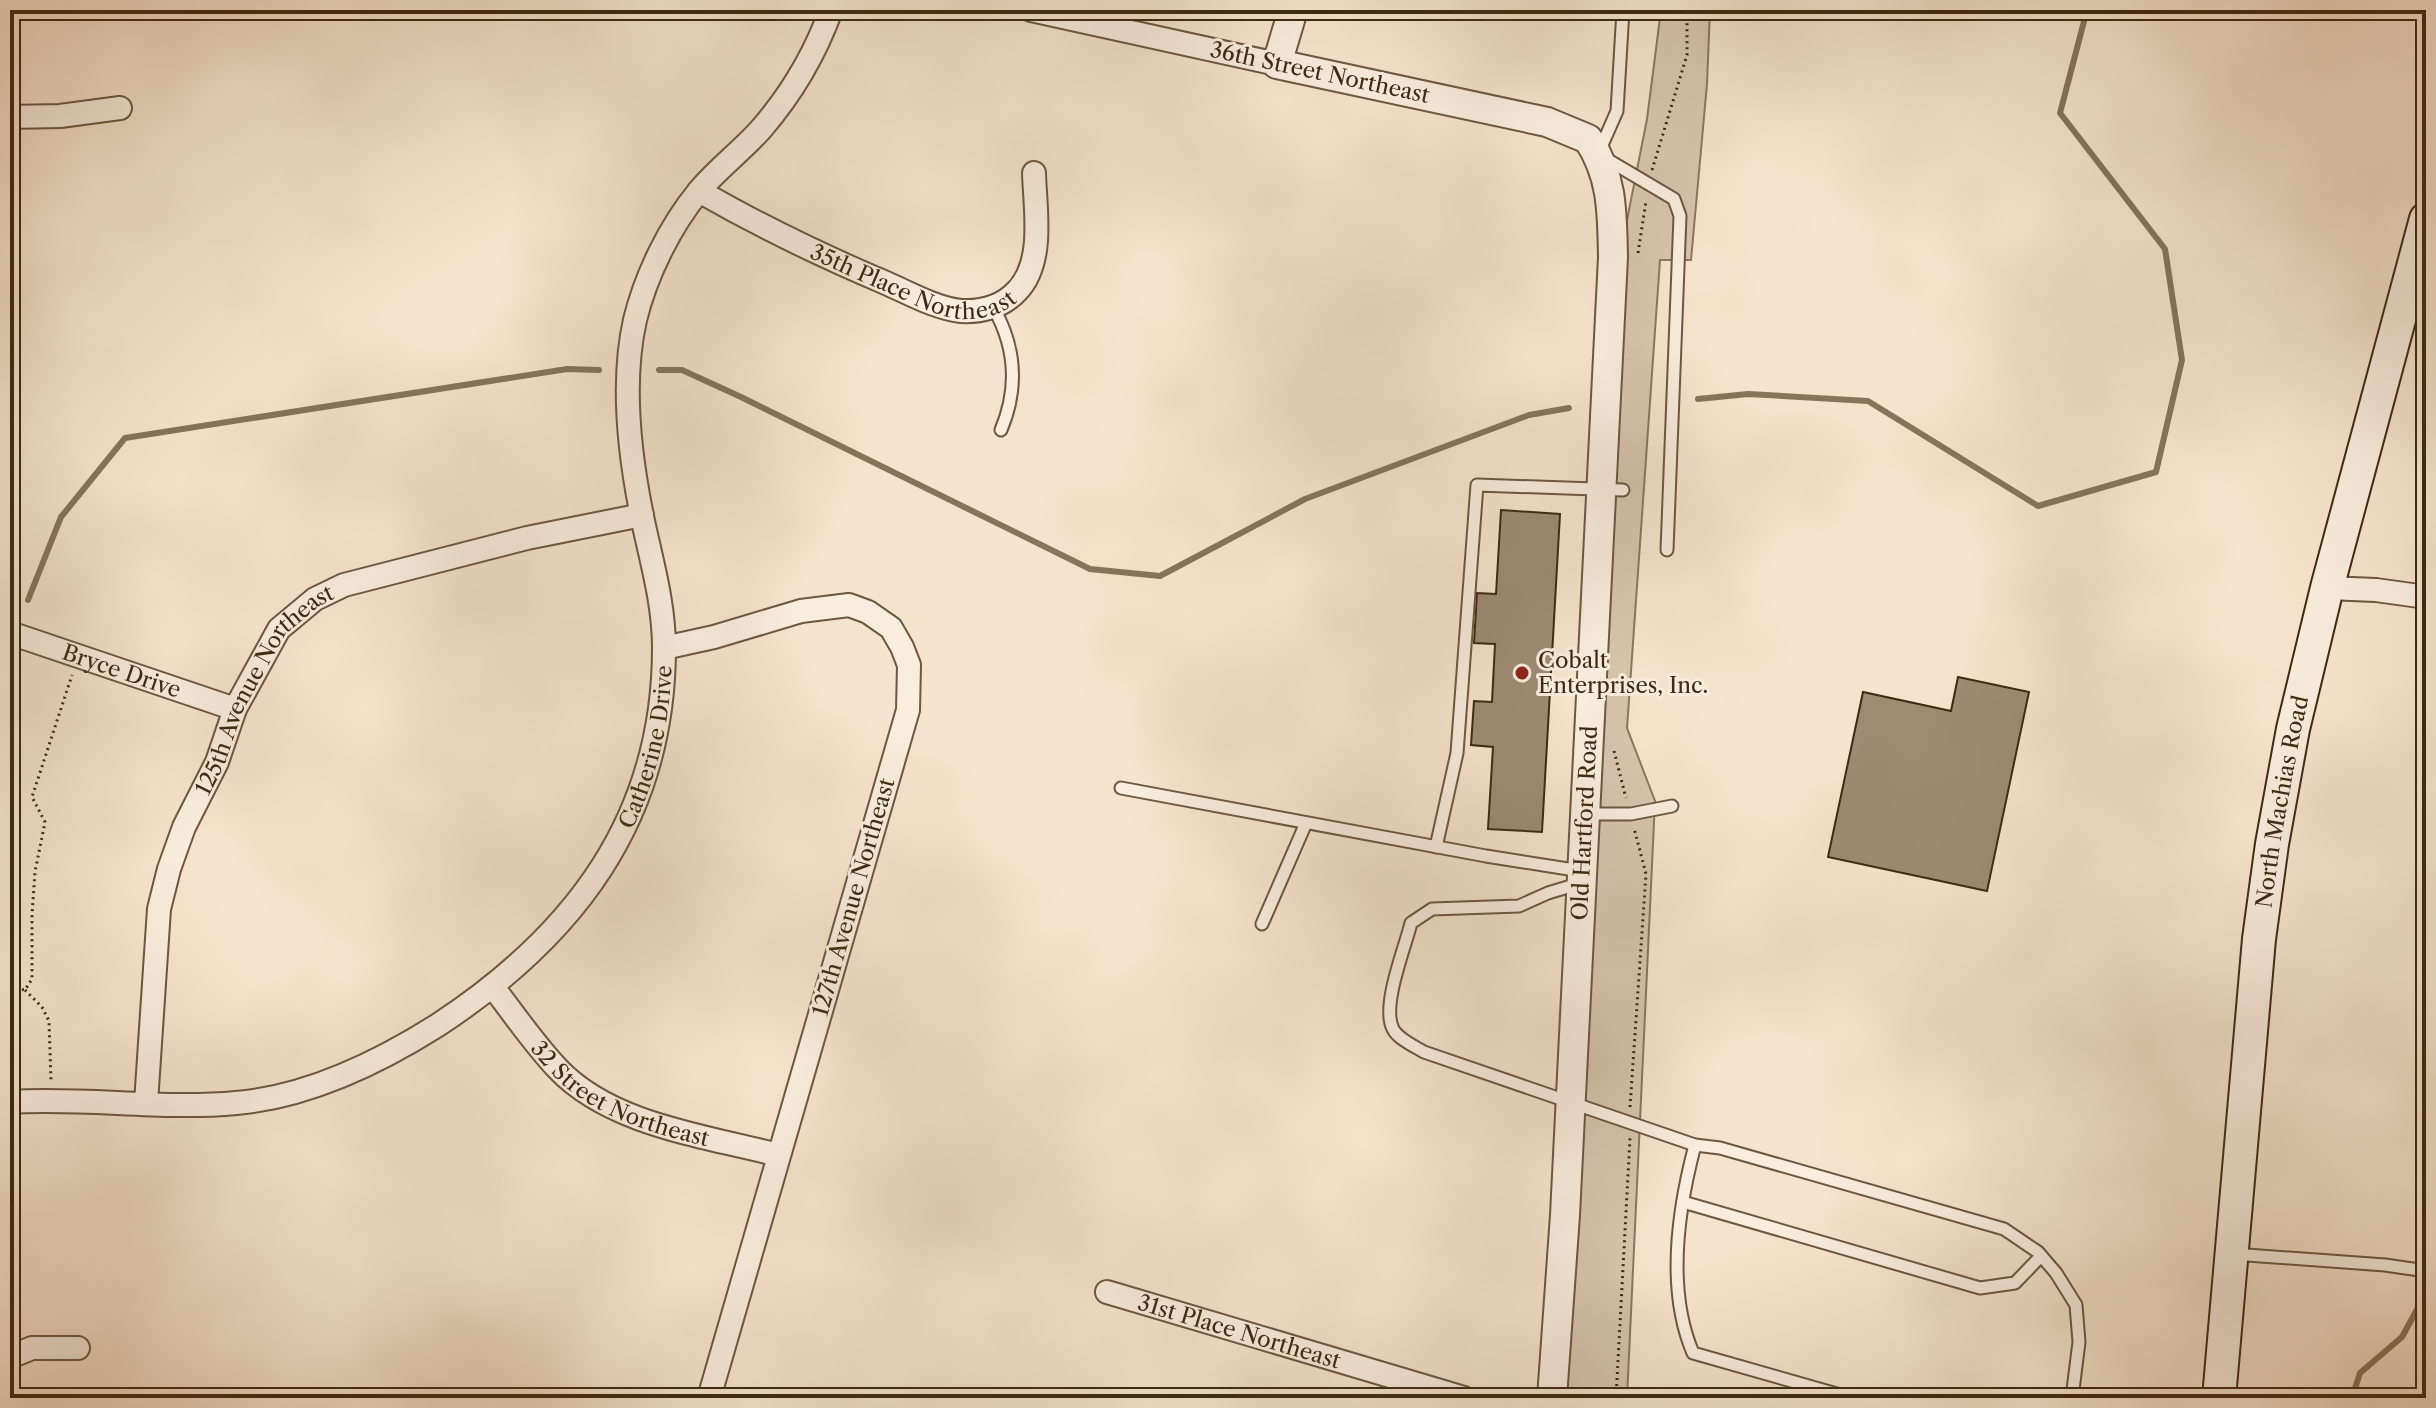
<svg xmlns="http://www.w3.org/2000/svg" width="2436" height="1408" viewBox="0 0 2436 1408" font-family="'Libre Caslon Text',serif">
<rect width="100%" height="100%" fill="#f5e4cd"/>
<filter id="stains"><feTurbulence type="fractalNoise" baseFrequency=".0025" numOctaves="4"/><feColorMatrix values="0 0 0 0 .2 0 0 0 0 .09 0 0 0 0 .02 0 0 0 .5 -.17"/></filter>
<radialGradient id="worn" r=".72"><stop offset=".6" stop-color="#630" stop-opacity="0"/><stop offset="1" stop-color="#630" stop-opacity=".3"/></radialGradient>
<!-- green -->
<polygon fill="#d6c4ad" stroke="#8a775f" stroke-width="2" points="1661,10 1710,10 1707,84 1691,260 1660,260 1627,728 1655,801 1627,1398 1564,1398 1627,220 1647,119"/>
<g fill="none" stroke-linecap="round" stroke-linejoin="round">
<!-- stream -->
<g stroke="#86745b" stroke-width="6">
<polyline points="659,370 682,370 741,397 1090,569 1160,576 1305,499 1529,415 1569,408"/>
<polyline points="1698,399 1748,394 1868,401 2038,506 2156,472 2182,360 2165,249 2060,113 2087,10"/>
<polyline points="28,600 61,517 125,438 567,369 599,370"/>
<polyline points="2352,1398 2360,1373 2402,1337 2426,1293"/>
</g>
</g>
<!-- building -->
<g fill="#9d8b73" stroke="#3d2a11" stroke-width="2">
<polygon points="1501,510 1560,514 1542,832 1488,829 1493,747 1471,745 1474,701 1492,702 1495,644 1474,643 1477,593 1496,594"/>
<polygon points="1958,677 2029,692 1987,891 1828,857 1863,692 1951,711"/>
</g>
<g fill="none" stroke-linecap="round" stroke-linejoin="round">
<defs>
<g id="service">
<polyline points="1623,10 1617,111 1598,154 1674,199 1680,216 1667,550"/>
<path d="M993,307C1016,347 1019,387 1001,430"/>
<polyline points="1121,788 1486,856 1581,871"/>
<polyline points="1585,814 1631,814 1672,806"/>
<polyline points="1436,847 1457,753 1477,485 1623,490"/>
<path d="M1581,883L1548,893L1519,906L1432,909L1411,923C1405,948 1381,1006 1393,1029C1398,1039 1414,1046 1424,1052L1695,1145L1720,1148L2004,1229L2038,1252L2056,1273L2076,1305L2079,1342L2072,1398"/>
<polyline points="1262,924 1306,823"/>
<path d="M1695,1145C1678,1209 1666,1290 1693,1353L1851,1398"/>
<polyline points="1683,1202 1980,1288 2015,1283 2041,1256"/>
<polyline points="2233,1254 2385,1265 2426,1271"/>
</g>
<g id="minor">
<polyline points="1031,10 1277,64"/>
<polyline points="10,117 60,116 120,108"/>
<path id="s1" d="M699,191C760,226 822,256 886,283C909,293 935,308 961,311C982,312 1002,307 1017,291C1045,262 1035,209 1034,173"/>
<polyline points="2327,588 2376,590 2426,597"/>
<path id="s2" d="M10,633L235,709"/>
<polyline points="664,648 714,637 801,611 849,605 868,612 891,628 902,647 909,665 908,710 709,1398"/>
<path id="s3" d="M493,987C514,1014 534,1044 558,1069C611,1125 706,1136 778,1155"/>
<path id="s4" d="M10,1102C85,1097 161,1110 236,1103C308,1097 378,1063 438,1025C575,935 664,818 664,648C664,604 652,563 643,521C630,459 621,382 635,320C646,275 670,226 699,191C718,168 743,150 762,128C793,92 815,54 831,10"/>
<path id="s5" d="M146,1103L159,909L169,869L184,827L217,762L235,709L279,629L315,599L344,585L527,538L642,515"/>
<path id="s6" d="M1107,1292L1464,1398"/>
<polyline points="10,1357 32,1348 78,1348"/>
</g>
<path id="tertiary" d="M1293,10L1277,64L1547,122L1588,139C1613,177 1612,213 1613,257L1565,1215L1552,1398"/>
<g id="secondary">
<path id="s7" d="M2219,1398L2259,939L2272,844L2293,729L2327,588L2426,219"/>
</g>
</defs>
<!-- service casing -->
<use href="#service" stroke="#6b5840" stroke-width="15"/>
<!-- minor casing -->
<use href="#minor" stroke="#6b5840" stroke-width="26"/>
<!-- tertiary casing -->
<use href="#tertiary" stroke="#6b5840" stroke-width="32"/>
<!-- secondary casing -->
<use href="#secondary" stroke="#3d2a11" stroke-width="36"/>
<!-- path -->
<g stroke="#3d2a11" stroke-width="3" stroke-dasharray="2 4" stroke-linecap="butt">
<polyline points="1652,170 1687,55 1687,10"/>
<polyline points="1638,253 1646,201"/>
<polyline points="1614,751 1626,798"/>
<polyline points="10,988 25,990 32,979 32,915 35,872 45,822 32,797 72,675"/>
<polyline points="25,990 42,1007 49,1021 51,1081"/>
<polyline points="1630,1107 1646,874 1634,828"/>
<polyline points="1616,1398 1630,1138"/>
</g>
<!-- service -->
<use href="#service" stroke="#f8edde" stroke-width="11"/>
<!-- minor -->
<use href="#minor" stroke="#f8edde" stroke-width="22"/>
<!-- tertiary -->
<use href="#tertiary" stroke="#f8edde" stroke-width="28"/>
<!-- secondary -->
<use href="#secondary" stroke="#f8edde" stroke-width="32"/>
</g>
<!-- markers -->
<circle fill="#8f2418" stroke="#f8edde" stroke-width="3" cx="1522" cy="673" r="8"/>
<g text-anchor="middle" stroke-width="6" stroke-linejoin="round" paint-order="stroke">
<!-- street labels -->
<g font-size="22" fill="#3d2a11" stroke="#f8edde">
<text transform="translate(1320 72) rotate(12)" y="8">36th Street Northeast</text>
<text dy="8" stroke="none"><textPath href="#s1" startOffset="236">35th Place Northeast</textPath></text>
<text dy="8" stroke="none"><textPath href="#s2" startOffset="118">Bryce Drive</textPath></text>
<text dy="8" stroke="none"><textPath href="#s5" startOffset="442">125th Avenue Northeast</textPath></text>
<text dy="8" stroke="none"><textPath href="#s4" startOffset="804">Catherine Drive</textPath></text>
<text dy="8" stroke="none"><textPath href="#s7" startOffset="600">North Machias Road</textPath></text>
<text transform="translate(1584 823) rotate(-87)" y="8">Old Hartford Road</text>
<text transform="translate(853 897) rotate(-74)" y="8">127th Avenue Northeast</text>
<text dy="8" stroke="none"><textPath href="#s3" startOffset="172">32 Street Northeast</textPath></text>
<text dy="8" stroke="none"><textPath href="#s6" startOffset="138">31st Place Northeast</textPath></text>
</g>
<!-- poi labels -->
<g font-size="22" fill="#3d2a11" stroke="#f8edde" text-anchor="start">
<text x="1538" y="668">Cobalt<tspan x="1538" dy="25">Enterprises, Inc.</tspan></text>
</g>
</g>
<!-- margin -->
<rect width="2436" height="1408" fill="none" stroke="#f5e4cd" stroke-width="40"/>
<rect x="12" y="12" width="2412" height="1384" fill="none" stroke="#3d2a11" stroke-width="4"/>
<rect x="20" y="20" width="2396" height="1368" fill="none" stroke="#3d2a11" stroke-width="2"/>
<rect width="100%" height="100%" filter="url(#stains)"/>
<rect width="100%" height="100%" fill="url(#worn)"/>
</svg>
